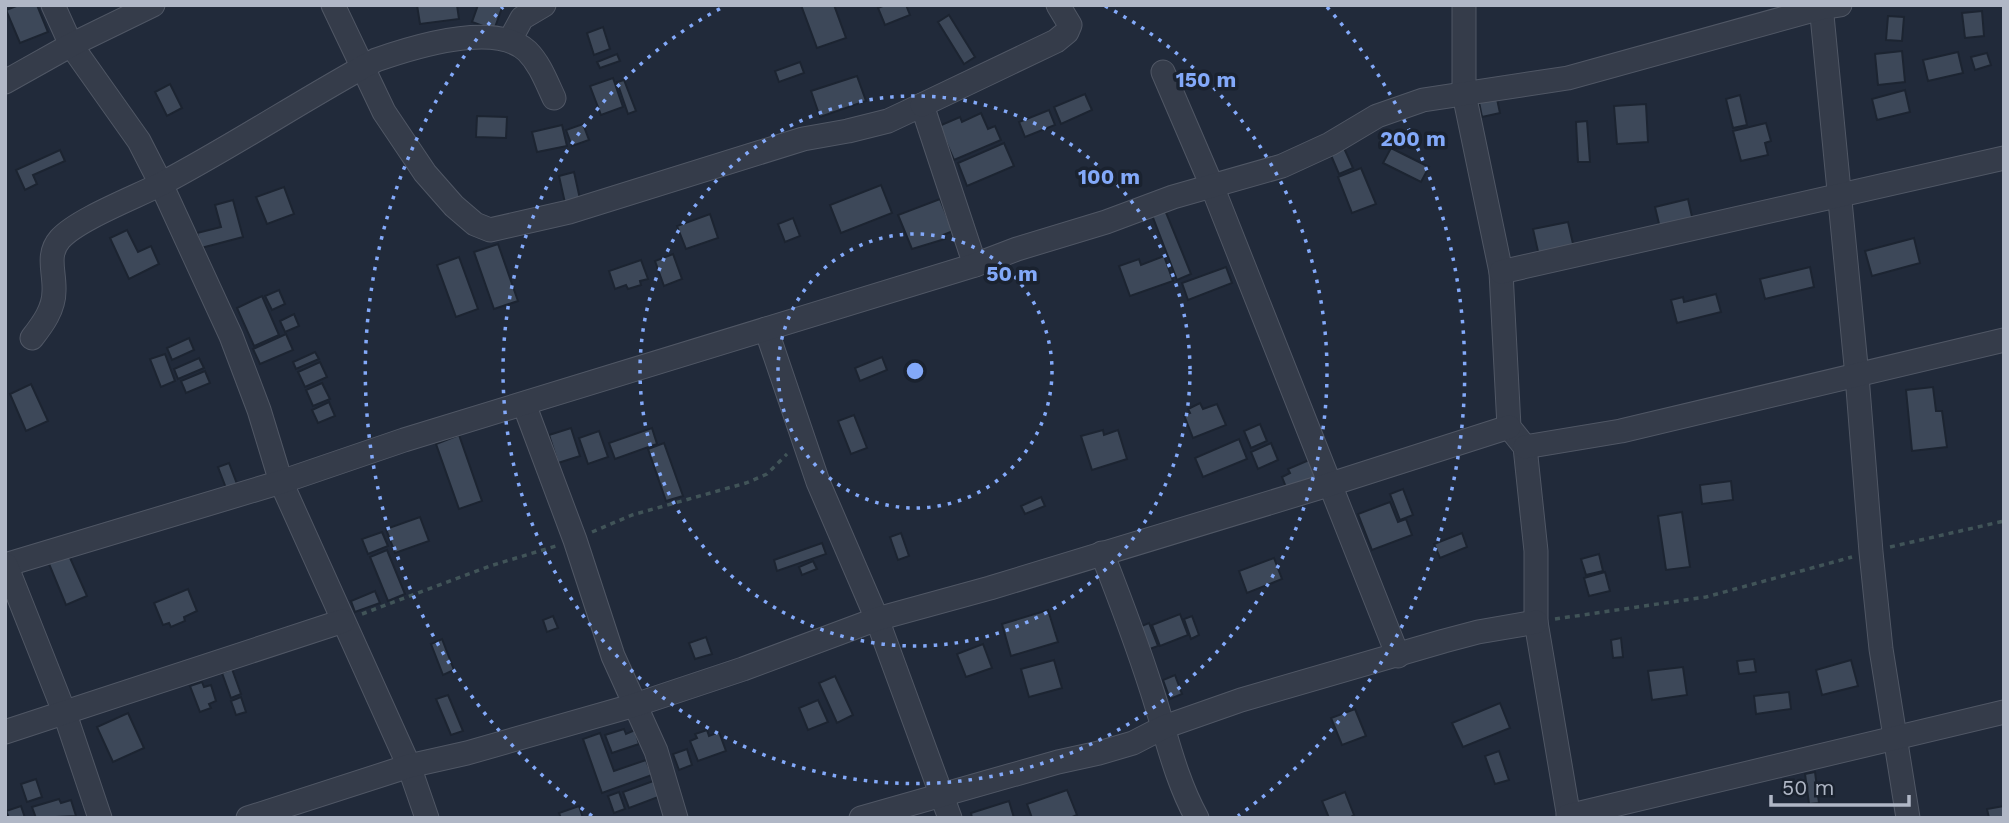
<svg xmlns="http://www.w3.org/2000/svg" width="2009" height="823" viewBox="0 0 2009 823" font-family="'Work Sans',sans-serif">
<rect width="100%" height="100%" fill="#212a3a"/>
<!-- building -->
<g fill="#3d4859" stroke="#1c2431" stroke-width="2">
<polygon points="19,5 37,5 48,32 20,43 6,10"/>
<polygon points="417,5 457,5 459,19 420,24"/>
<polygon points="478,5 503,5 494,30 472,22"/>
<polygon points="801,5 834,5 846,38 817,48"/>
<polygon points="885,5 906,5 910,15 885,25 878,8"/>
<polygon points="1982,11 1984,36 1965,38 1962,13"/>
<polygon points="949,15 975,57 964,64 938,22"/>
<polygon points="1888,16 1904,17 1902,41 1886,40"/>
<polygon points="603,27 610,49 594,55 587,33"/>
<polygon points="1902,51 1905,82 1878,85 1875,54"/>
<polygon points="1958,52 1963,73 1928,81 1923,60"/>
<polygon points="1987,53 1991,65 1975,70 1971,57"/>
<polygon points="617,54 620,61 600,68 597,62"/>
<polygon points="800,62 804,73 779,82 775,71"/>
<polygon points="857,76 866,101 820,117 811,91"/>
<polygon points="613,78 623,107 601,115 590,86"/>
<polygon points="624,80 636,111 628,114 617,82"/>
<polygon points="170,84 182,108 167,116 155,92"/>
<polygon points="1905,90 1910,112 1877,120 1872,99"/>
<polygon points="1085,94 1092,110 1061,124 1054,107"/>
<polygon points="1740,95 1747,125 1733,128 1726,99"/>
<polygon points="1497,99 1500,113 1482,117 1479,102"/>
<polygon points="1646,104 1648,142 1617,144 1614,106"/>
<polygon points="1049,110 1055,125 1025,137 1019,122"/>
<polygon points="981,113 988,129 995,126 1001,140 954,160 939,126 960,117 962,122"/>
<polygon points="477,116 507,117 506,138 476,137"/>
<polygon points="1587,121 1590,162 1578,162 1576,122"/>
<polygon points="1766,123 1771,141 1765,143 1768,155 1741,161 1733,131"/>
<polygon points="583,124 589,140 572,146 566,130"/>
<polygon points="562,125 567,146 537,152 532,132"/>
<polygon points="1004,143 1014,166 967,186 958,163"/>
<polygon points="1344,148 1353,168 1339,174 1330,153"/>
<polygon points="1391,148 1429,167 1421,182 1383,163"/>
<polygon points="60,150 65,161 33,175 37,184 25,190 16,170"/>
<polygon points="1361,168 1376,204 1352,213 1338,177"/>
<polygon points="574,172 580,199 565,203 559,176"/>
<polygon points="881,185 892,213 841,233 830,205"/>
<polygon points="284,187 294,214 267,224 256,197"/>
<polygon points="940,199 953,231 943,235 945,239 912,249 898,215"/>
<polygon points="1688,199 1693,221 1660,228 1655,207"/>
<polygon points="233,200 243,237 201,248 197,233 221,227 215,205"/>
<polygon points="1165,210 1191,274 1177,280 1152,215"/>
<polygon points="710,214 718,238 686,249 677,226"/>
<polygon points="793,218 800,236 785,242 778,224"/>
<polygon points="1568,222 1574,248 1539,256 1533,229"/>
<polygon points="127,230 138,252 151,246 159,264 129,279 110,238"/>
<polygon points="1914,238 1920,263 1872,276 1865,251"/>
<polygon points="498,244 518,301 494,309 474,252"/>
<polygon points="673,254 682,279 664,286 655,261"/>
<polygon points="1164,256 1173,281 1130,296 1119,266 1139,259 1141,265"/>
<polygon points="459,257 478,309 456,317 437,265"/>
<polygon points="641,260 648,279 640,281 641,285 628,289 626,285 615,289 609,271"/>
<polygon points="1226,267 1232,283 1188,300 1182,283"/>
<polygon points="1810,267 1814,287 1765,299 1760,279"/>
<polygon points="279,290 285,304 272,310 265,296"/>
<polygon points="1716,294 1721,312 1677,323 1671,300 1683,297 1684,302"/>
<polygon points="262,296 279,335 254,346 237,308"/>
<polygon points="294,314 299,326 285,332 280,321"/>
<polygon points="286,334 293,350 260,364 253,349"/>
<polygon points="189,338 194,350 172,360 167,348"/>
<polygon points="315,352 319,359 296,369 293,362"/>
<polygon points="165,354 175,381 161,387 150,359"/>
<polygon points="882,357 887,370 860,381 855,368"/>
<polygon points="199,358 204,368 178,379 174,369"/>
<polygon points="320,362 327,377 305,387 298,372"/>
<polygon points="205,371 210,383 186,393 181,381"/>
<polygon points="322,383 330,399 313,406 306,390"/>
<polygon points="31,384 48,421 26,431 10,394"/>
<polygon points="1933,387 1936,411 1942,411 1947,447 1912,451 1906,390"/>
<polygon points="329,402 335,416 318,423 312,410"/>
<polygon points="1200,403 1203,409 1217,404 1226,425 1193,438 1184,415 1190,413 1188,409"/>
<polygon points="854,415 867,448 851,454 838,421"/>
<polygon points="1260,424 1267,441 1251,448 1244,431"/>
<polygon points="571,428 580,456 558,463 549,435"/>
<polygon points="652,428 657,444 615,459 609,443"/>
<polygon points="1103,430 1104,435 1118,430 1127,459 1092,470 1081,436"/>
<polygon points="599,431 608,457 588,464 579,438"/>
<polygon points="459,435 482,501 459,509 436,444"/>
<polygon points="1239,439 1247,459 1203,477 1195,458"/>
<polygon points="664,443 683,496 666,501 648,449"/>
<polygon points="1271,443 1278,460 1258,469 1251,452"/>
<polygon points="1309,460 1317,478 1286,487 1282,477 1290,473 1288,469"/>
<polygon points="229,463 237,484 226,488 218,467"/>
<polygon points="1731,481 1733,500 1702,504 1700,485"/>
<polygon points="1403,489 1413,515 1400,520 1390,494"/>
<polygon points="1041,497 1045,506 1025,514 1021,506"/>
<polygon points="1390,502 1398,522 1406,519 1412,535 1372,550 1358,514"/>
<polygon points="1682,512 1690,567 1666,570 1658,516"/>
<polygon points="420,517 429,541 395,553 386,529"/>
<polygon points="382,532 388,546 368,554 362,539"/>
<polygon points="901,533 909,556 898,560 890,537"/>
<polygon points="1462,533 1467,547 1440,558 1434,544"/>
<polygon points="822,543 826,554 777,571 774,560"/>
<polygon points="387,550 405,594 388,601 370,557"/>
<polygon points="67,551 87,596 66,605 47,559"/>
<polygon points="1599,554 1603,571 1586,575 1581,559"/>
<polygon points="1274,558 1282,579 1247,593 1239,571"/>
<polygon points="813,561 817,569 802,575 799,567"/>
<polygon points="1605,572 1610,591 1589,596 1584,578"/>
<polygon points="188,589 197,611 184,617 185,621 171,627 169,623 163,625 154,603"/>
<polygon points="375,591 380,603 355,612 351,601"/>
<polygon points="1048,610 1058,642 1011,656 1002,624"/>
<polygon points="1180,614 1188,635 1160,646 1152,625"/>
<polygon points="553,616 558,628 547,632 543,620"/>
<polygon points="1192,616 1199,635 1191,639 1184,619"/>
<polygon points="1149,623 1158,646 1147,650 1139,627"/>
<polygon points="706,637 712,654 695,659 689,643"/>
<polygon points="1621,638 1623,657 1613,658 1611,640"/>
<polygon points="442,639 454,670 443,675 431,644"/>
<polygon points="983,644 992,668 966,677 957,654"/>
<polygon points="1754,659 1756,672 1739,674 1737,661"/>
<polygon points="1054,660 1062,688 1029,697 1021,669"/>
<polygon points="1851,660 1858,686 1822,695 1816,670"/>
<polygon points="1683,667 1687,695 1652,700 1648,671"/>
<polygon points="232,669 241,694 231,698 222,673"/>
<polygon points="1175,675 1182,694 1170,699 1163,680"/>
<polygon points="835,676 853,715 837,723 819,683"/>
<polygon points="202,682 204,687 211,685 216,701 209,704 211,708 200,712 190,686"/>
<polygon points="1789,692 1791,709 1756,714 1754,696"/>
<polygon points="448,695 463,731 451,735 436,699"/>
<polygon points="241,697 246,712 236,715 231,701"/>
<polygon points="818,700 828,722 808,730 799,708"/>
<polygon points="1500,703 1510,728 1463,747 1452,723"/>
<polygon points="1355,709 1366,736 1342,745 1331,718"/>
<polygon points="128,713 144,748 113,762 97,727"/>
<polygon points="624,729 626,734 635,730 639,744 612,753 605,735"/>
<polygon points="707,730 709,736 719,732 726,751 698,761 690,741 697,738 695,734"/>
<polygon points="600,733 614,771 646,760 652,775 602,793 583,739"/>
<polygon points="687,749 692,765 679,770 673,754"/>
<polygon points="1499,751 1509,780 1495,784 1485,756"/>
<polygon points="1815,772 1819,803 1809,804 1805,774"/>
<polygon points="36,779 42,797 27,802 21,784"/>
<polygon points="656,780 661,796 629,808 623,792"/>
<polygon points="1067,790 1077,815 1070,818 1032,818 1027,804"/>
<polygon points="619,792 625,809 614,813 608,796"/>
<polygon points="1345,792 1354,815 1349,818 1329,818 1322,801"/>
<polygon points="59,799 61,803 71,800 76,816 36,818 32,807"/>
<polygon points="1009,801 1014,818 972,818 971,813"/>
<polygon points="21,806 25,818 9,818 6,811"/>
<polygon points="579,806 583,818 561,818 559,813"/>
<polygon points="2004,806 2004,818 1989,818 1987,809"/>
</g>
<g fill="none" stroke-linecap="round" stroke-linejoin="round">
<defs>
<g id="minor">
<polyline points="53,5 71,45 139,141 161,184 231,336 259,410 281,482 409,766 427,818"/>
<polyline points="333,5 384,112 425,173 454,206 475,224 490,230 569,212 803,139 848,131 888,121 922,105 975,265"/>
<polyline points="1464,5 1464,94 1501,272 1509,427 1525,447 1536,551 1536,622 1569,818"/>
<polyline points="1821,5 1857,376 1871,552 1881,649 1908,818"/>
<polyline points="510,40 522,18 544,5"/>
<polyline points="1163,72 1212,186 1398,656"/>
<polyline points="5,82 71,45 153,5"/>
<polyline points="922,105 1056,41 1067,32 1070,25 1058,5"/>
<polyline points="1501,272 2004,158"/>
<polyline points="766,329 818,482 877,619 950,818"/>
<path d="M32,338C43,324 54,309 54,291C55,272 46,255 60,239C78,219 136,197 163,183C235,145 304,99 376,60C413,47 495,21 527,51C540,64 546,81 554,98"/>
<polyline points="524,404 575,540 613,656 656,751 676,818"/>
<polyline points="1525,447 1621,431 2004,340"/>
<path d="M1102,553C1120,599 1137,644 1152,691C1166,734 1175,778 1197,818"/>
<polyline points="5,565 281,482 404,440 975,265 1017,249 1106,222 1173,197 1282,166 1330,144 1377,116 1423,100 1568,78 1821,8 1840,5"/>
<polyline points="6,565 65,714 100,818"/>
<polyline points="5,732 343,621"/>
<polyline points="1568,816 2004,712"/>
<polyline points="248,818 409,766 467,753 635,705 743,669 877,619 990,588 1328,485 1509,427"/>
<polyline points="861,818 1058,762 1099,753 1133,743 1164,727 1241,700 1444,641 1478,632 1536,622"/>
</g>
</defs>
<!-- minor casing -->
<use href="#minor" stroke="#505765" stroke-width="25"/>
<!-- path -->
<g stroke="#415458" stroke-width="3.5" stroke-dasharray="5 5" stroke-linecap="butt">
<polyline points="592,532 632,515 746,483 767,474 787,454"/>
<polyline points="1890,547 2004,521"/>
<polyline points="362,614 490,566 556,546"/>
<polyline points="1555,619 1706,597 1852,557"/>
</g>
<!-- minor -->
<use href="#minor" stroke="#353c4a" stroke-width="23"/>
</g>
<!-- distance rings -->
<g fill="none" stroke="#83a9f9" stroke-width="3.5" stroke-dasharray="3.5 7">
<circle cx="915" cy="371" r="137"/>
<circle cx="915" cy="371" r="275"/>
<path d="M1105 6A412 412 0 1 1 725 6"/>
<path d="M592 816A550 550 0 0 1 503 7M1327 7A550 550 0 0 1 1238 816"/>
</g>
<circle cx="915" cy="371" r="10" fill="#83a9f9" stroke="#1a222f" stroke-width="3.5"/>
<g font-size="21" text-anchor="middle" font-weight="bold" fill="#83a9f9" stroke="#1a222f" stroke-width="7" stroke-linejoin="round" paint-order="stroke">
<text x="1206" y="87">150 m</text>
<text x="1413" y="146">200 m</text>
<text x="1109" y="184">100 m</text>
<text x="1012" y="281">50 m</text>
</g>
<!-- border -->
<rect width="2009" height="823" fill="none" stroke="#b0b7c6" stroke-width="14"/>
<!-- scale -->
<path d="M1771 795v10h138v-10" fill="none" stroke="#b0b7c6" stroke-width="3.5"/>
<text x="1782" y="795" font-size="21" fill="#b0b7c6" stroke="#1a222f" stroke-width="5" paint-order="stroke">50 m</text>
</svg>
